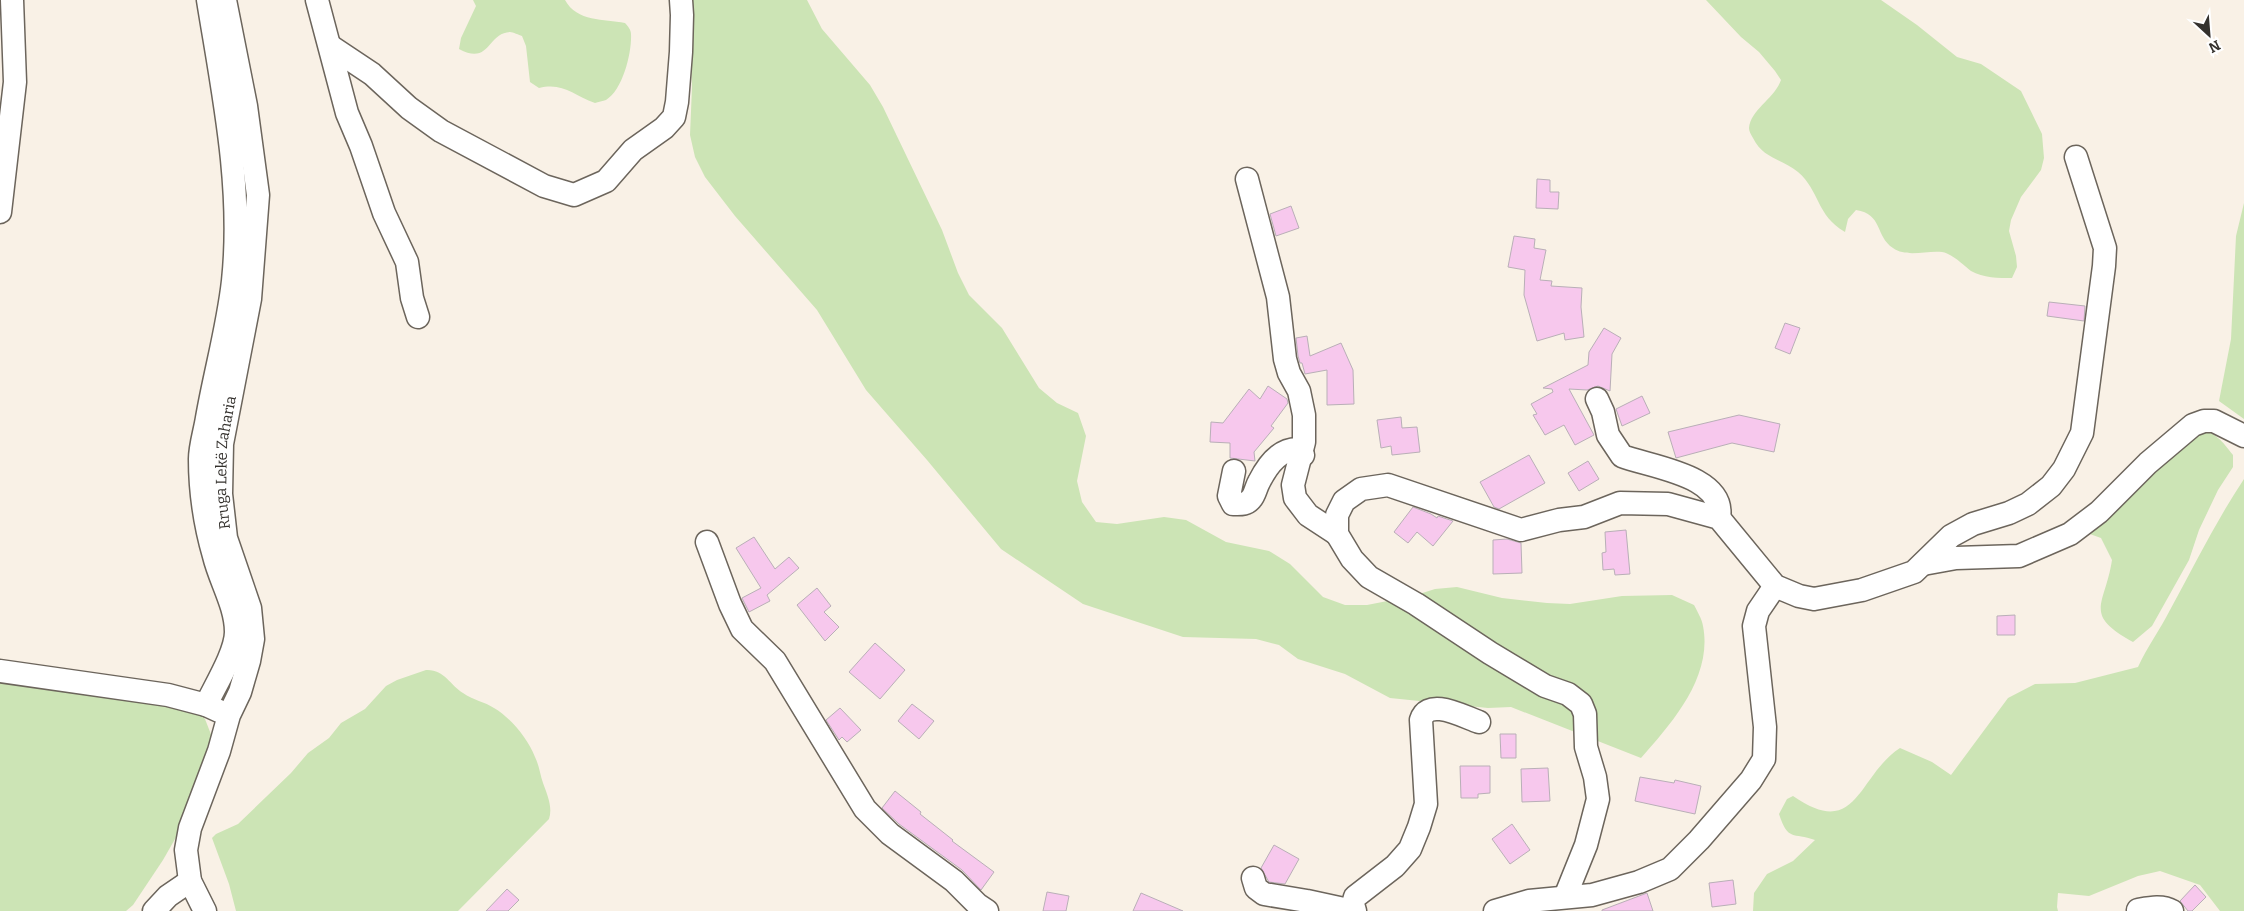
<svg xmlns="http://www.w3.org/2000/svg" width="2244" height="911" viewBox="0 0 2244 911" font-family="Bitter,serif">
<rect width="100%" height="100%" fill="#f9f1e6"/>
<!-- green -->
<g fill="#cce4b5">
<path d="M473,0H565C577,22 604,19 625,23C628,26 631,30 631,34C632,52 623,90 606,100C603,101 598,102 595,103C573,95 563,82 539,88L530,82L526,46L522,36C519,35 513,32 510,32C487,33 490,66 459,49L461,38L476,6Z"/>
<path d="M688,0H807L822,29L870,85L883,107L942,230L958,273L969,295L1002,328L1039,388L1057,403L1078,413L1086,436L1077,481L1082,502L1096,522L1117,524L1164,517L1186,520L1226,542L1269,551L1290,564L1323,597L1345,605H1367L1413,596L1435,589L1457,587L1502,598L1547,603L1570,604L1622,596L1672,595L1694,605C1697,611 1702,619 1703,626C1713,677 1672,723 1641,758L1511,707L1488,708L1390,698L1345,674L1298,659L1279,645L1256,639L1183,637L1083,604L1001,549L927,460L866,390L817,310L735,216L705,177L695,157L690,135L692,87Z"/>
<path d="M1706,0H1881L1917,25L1957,57L1981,64L2021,91L2042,134L2044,158L2041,170L2021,197L2011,220L2009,231L2016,256L2017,267L2012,278C1999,278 1983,278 1971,271C1963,265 1953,254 1942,252C1927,250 1907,258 1893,248C1875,236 1883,214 1856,210L1848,219L1845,232C1816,215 1820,191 1798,172C1783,159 1763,159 1753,138C1751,135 1749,131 1749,128C1751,109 1774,99 1781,80L1775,71L1759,52L1741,37Z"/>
<polygon points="2244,203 2244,419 2219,401 2231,339 2236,236"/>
<path d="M2197,429C2216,432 2222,441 2233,455V467L2218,490L2199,530L2189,560L2152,626L2133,642C2082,614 2105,606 2112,560L2101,538L2087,533Z"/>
<path d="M2244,479V911H2220L2200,885L2160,871L2138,876L2089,896L2058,893L2057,907L2058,911H1753L1754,893L1767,874L1793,861L1815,840C1793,832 1788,842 1779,814L1787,799L1793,796C1858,841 1857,776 1900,748L1932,762L1951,775L2008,698L2035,684L2075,683L2138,667C2147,647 2160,630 2170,610C2194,566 2216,521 2244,479Z"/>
<polygon points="0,661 194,707 205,719 212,737 183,825 163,860 133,905 126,911 0,911"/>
<path d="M426,670C444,669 450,685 463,693C473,700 485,702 494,708C511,718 528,739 535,757C539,765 540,774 543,783C547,794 553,807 549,819L458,911H236L229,884L212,838L216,834L238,824L291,773L308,753L329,738L341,723L365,709L386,686L397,680Z"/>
</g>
<!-- building -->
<g fill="#f7c8ed" stroke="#b9afb7">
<polygon points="1537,179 1550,180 1550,192 1559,192 1558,209 1536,208"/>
<polygon points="1291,206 1299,228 1276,236 1270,214"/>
<polygon points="1514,236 1535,239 1534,248 1546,250 1540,280 1552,281 1551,286 1582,288 1581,307 1584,337 1565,340 1564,333 1537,341 1524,295 1525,270 1508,267"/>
<polygon points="2049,302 2085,306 2084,321 2047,316"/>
<polygon points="1785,323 1800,328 1790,354 1775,348"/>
<polygon points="1604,328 1621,338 1612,354 1610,391 1598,386 1587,390 1569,389 1594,435 1575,445 1564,425 1545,435 1533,415 1537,414 1531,404 1553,392 1552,389 1543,388 1588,365 1589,352"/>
<polygon points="1307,336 1310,356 1341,343 1353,370 1354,404 1327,405 1327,370 1305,374 1302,363 1300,363 1298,356 1296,338"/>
<polygon points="1268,386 1287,399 1288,403 1271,426 1274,428 1254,452 1255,461 1230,458 1230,443 1210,442 1211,422 1223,423 1249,389 1260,399"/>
<polygon points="1642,396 1650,413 1622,426 1616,409"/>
<polygon points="1739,415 1780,424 1774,452 1732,443 1676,458 1668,432"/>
<polygon points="1401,417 1402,428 1417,427 1420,452 1392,455 1391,446 1381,448 1377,420"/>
<polygon points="1529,455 1545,483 1499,509 1494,507 1480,482"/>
<polygon points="1588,461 1599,479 1579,491 1568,473"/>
<polygon points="1413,507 1431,514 1437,518 1438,516 1453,521 1433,546 1417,532 1408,543 1394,532"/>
<polygon points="1626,530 1630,574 1615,575 1614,569 1603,570 1602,553 1606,552 1605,532"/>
<polygon points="754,537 775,569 789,557 799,568 767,595 770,601 749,612 742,598 761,588 736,548"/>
<polygon points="1507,539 1521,543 1522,573 1493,574 1493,540"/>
<polygon points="817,588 831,606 824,612 839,627 825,641 797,605"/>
<polygon points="2015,615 2015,635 1997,635 1997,616"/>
<polygon points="875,643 905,670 880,699 849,672"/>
<polygon points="912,704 934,721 919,739 898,721"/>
<polygon points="840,708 861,730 847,742 842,737 839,740 826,720"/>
<polygon points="1500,734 1516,734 1516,758 1501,758"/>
<polygon points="1460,766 1490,766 1490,793 1478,794 1478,798 1461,798"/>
<polygon points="1548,768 1550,801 1522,802 1521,769"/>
<polygon points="1640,777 1674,783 1675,780 1701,786 1695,814 1635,801"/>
<polygon points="895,791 921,812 920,814 953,840 952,841 994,872 981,890 962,870 899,824 882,808"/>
<polygon points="1512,824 1530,850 1510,864 1492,839"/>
<polygon points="1274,845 1299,859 1285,884 1269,882 1261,868"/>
<polygon points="1733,880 1736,904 1712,907 1709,883"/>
<polygon points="2195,885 2206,897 2192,911 2188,911 2180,901"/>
<polygon points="507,889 519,900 508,911 486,911"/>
<polygon points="1047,892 1069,896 1066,911 1043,911"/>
<polygon points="1141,893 1183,911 1133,911"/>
<polygon points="1647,893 1653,911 1602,911 1602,910"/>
</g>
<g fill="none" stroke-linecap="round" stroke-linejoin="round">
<defs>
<g id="minor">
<polyline points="317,0 347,113 361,146 384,213 407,262 412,298 418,317"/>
<polyline points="330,46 372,74 409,108 441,131 544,186 574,195 606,181 633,150 664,128 674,117 677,102 681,52 682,15 681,0"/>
<polyline points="1247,179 1278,297 1285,359 1289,373 1299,391 1304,415 1304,442 1293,485 1295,498 1308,515 1337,534"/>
<polyline points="0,212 15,82 12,0"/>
<path d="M1597,399L1603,412L1608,435L1622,456C1650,467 1726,475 1719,518"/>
<path d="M1234,471L1229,496L1233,504C1240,504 1246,505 1251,499C1255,495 1256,487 1259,482C1267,466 1280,448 1299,449L1303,455"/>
<polyline points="707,542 730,604 742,629 775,661 865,809 890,834 954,881 978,905 987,911"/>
<polyline points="1923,564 1956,558 2019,556 2070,534 2099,512 2148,463 2193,425 2204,421 2214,421 2244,436"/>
<polyline points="0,671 168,695 206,705 219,711"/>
<path d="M206,705C215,686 236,652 236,632C236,606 220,581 214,556C205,525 200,491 200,459C200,446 205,431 207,418C215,372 228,327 233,281C243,187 223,93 208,0"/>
<polyline points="1253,878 1256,888 1264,894 1307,901 1353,911"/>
<polyline points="1565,897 1586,845 1598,799 1595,777 1586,747 1585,714 1581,704 1568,694 1545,686 1490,653 1416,604 1369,577 1352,559 1337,534 1337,515 1344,501 1361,489 1388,485 1521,530 1559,520 1584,517 1620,503 1668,504 1719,518 1775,586 1799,596 1814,599 1862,590 1914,572 1951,536 1973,524 2009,513 2028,504 2051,486 2064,469 2082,433 2104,266 2105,248 2076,157"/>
<path d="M2138,910C2149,908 2162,905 2172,911"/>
<polyline points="154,911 168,896 190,881"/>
<path id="s1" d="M205,911L190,881L186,850L190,828L219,751L229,715L240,692L249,661L253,639L250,608L226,538L221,494L222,444L250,299L258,195L246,106L225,0"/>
<path d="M1355,911L1353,904L1355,897L1395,866L1410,849L1419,827L1426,804L1421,720C1428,697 1462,716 1479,722"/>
<polyline points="1495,911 1529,901 1592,895 1639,882 1670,869 1699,840 1751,780 1764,759 1765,727 1754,626 1758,611 1775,586"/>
</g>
</defs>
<!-- minor casing -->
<use href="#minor" stroke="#6c655c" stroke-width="25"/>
<!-- minor -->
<use href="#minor" stroke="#fff" stroke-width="22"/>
</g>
<g text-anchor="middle" stroke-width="4.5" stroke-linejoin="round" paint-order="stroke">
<!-- street labels -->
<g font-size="15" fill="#34312d" stroke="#fff">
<text dy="5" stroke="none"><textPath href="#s1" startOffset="468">Rruga Lekë Zaharia</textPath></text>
</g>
</g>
<!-- north arrow -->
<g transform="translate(2209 35) rotate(154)" stroke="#ffffff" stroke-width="4" paint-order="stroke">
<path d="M0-4L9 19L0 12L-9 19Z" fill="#34312d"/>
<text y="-8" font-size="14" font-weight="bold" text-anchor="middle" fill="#34312d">N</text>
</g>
</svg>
